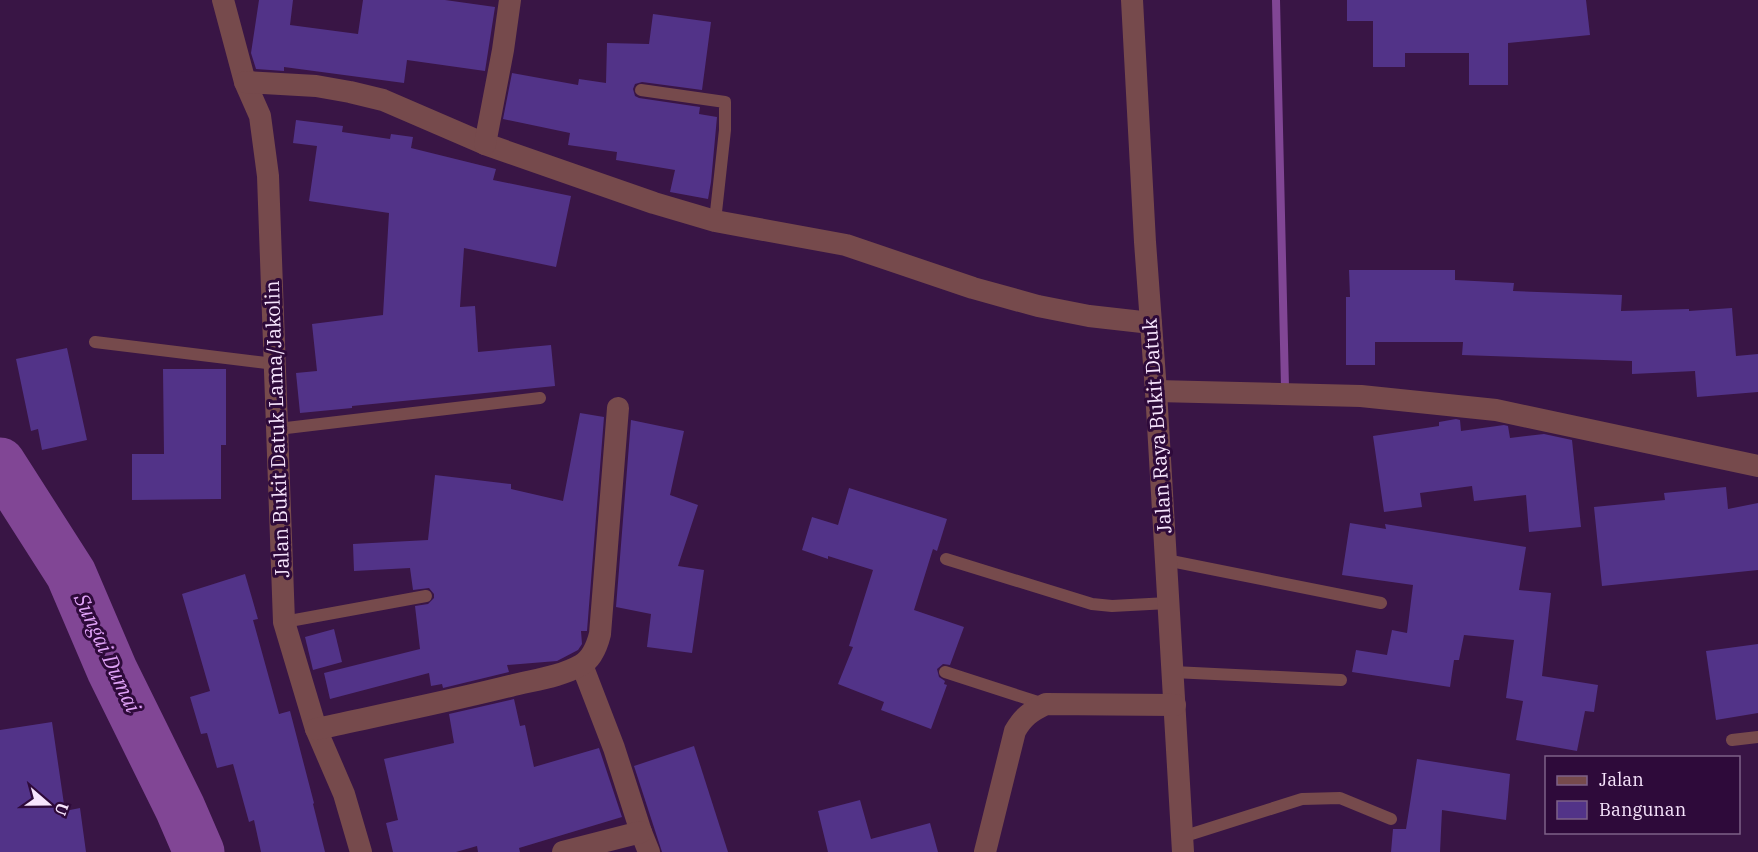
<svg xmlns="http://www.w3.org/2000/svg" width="1758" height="852" viewBox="0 0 1758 852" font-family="'IBM Plex Serif',serif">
<rect width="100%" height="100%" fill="#391545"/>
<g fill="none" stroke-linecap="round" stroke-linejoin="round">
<!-- stream -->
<polyline stroke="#814695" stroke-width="8" points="1276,0 1285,387"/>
<!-- river -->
<polyline stroke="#814695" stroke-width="51" points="0,463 71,574 112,670 180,808 199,852"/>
</g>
<!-- building -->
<g fill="#523388">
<polygon points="259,0 293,0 290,25 358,34 363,0 445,0 495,7 485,71 407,60 404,83 284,67 284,71 256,69 251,53"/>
<polygon points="1347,0 1586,0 1590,35 1508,43 1508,85 1469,85 1469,53 1405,53 1405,67 1373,67 1373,21 1347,21"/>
<polygon points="653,14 711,22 702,90 642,82 635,84 633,89 635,96 639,98 700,107 699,114 717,117 711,182 708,199 670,192 675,170 616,160 617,152 568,145 570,133 503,119 512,73 578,85 579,79 606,83 607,43 649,44"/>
<polygon points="296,120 343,126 342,132 390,139 391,134 413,137 411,148 496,169 493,180 571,196 556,267 464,248 460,307 475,306 478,352 551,345 555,386 352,406 352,408 300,413 296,373 317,371 312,324 383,315 389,213 309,201 317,146 293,143"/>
<polygon points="1349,270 1455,270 1455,280 1514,283 1513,291 1622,295 1621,311 1689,309 1689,311 1732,308 1736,356 1758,354 1758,392 1697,397 1695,371 1632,374 1632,361 1462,355 1463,342 1375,342 1375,365 1346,365 1346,297 1350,297"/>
<polygon points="67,348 87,440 42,450 38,429 31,431 16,359"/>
<polygon points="163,369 226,369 226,445 221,445 221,499 132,500 132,454 164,454"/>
<polygon points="580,413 604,417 587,631 581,631 582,644 578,650 557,661 507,665 509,672 443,688 442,684 431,686 429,673 330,699 324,673 420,649 415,606 428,604 434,598 434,594 429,588 413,590 410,568 354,571 353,544 428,540 435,475 511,484 511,489 563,501"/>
<polygon points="1456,419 1460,420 1461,431 1504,425 1508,426 1510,438 1544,434 1572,440 1581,527 1529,532 1526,495 1474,501 1472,486 1420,493 1422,507 1384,512 1373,436 1439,426 1439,422"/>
<polygon points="631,420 684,431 670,495 698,505 678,566 704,570 692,653 647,647 651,614 616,607"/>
<polygon points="1726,487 1728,509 1758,503 1758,570 1602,586 1594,507 1665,500 1664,493"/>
<polygon points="849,488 947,519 937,551 933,549 914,610 964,627 950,665 943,664 937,669 939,677 945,681 944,684 947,685 931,729 881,710 884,702 838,684 853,647 849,646 873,570 828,556 828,559 802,550 812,517 838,525"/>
<polygon points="1350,523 1386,529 1385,524 1526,547 1519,590 1551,593 1542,676 1598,685 1594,712 1585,711 1577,751 1516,740 1523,701 1506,698 1514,640 1464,635 1459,660 1454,660 1450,687 1352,672 1356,650 1387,655 1392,630 1407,633 1413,585 1342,575"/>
<polygon points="245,574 258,619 253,620 279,714 290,711 314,803 313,804 325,852 261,852 254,820 249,822 233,764 217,768 207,733 201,734 190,697 210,691 182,594"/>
<polygon points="334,629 342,662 313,670 305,637"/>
<polygon points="1758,644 1758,713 1716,720 1706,651"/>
<polygon points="514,699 520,726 525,725 534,767 599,748 622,817 519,848 520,852 478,852 477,846 456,852 393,852 386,823 398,820 384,759 454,743 449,714"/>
<polygon points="52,722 65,811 80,808 86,852 0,852 0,730"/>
<polygon points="694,746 728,852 662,852 634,766"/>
<polygon points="1417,759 1510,774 1506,820 1442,810 1440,852 1391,852 1393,829 1406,829"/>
<polygon points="860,800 871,839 930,823 938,852 828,852 818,811"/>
</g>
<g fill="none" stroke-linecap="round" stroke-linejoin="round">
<!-- lane -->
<g stroke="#764a4c" stroke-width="12">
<polyline points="641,90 725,102 725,130 715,221"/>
<polyline points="95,342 275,364"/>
<polyline points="278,429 540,398"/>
<polyline points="946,559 1092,604 1112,606 1168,603"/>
<polyline points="1166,560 1381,603"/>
<polyline points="284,622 426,596"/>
<polyline points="945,672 1044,704"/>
<polyline points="1173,672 1341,680"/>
<polyline points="1732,740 1758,737"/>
<polyline points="1182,837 1302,799 1340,798 1391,819"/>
</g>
<!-- street -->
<g stroke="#764a4c" stroke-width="22">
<polyline points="223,0 245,82 260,116 268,176 284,622 316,729 344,794 361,852"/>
<polyline points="1132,0 1145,242 1156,391 1183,852"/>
<polyline points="245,82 316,86 350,92 383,100 485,144 654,203 715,221 846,245 973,288 1038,306 1089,316 1151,323"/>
<polyline points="485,144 503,50 510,0"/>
<polyline points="1156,391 1361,396 1496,410 1758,466"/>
<polyline points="582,665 614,748 641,832 649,852"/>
<path d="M316,729C381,715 446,702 510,686C533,680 560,677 581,665C592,659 597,646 600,634L618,408"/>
<polyline points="563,852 641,832"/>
<path d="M985,852L1015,731C1023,717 1031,711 1046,704L1175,705"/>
</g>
</g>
<g text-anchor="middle" stroke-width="6" stroke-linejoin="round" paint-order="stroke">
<!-- street labels -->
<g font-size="20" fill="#f7e5fd" stroke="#2e0a3a">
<text transform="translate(1157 426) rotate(-94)" y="7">Jalan Raya Bukit Datuk</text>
<text transform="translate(277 429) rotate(-92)" y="7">Jalan Bukit Datuk Lama/Jakolin</text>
</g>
<!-- water labels -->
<g font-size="21" font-style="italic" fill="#e1a3f8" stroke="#2e0a3a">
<text transform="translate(107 653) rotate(65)" y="7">Sungai Dumai</text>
</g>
</g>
<!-- legend -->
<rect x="1545" y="756" width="195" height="78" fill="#2e0a3a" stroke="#7e6288" stroke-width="1.5"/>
<rect x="1557" y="776" width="30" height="9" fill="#764a4c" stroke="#7e6288" stroke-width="1.5"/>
<text x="1599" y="786" font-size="18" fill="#f7e5fd">Jalan</text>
<rect x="1557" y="801" width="30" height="18" fill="#523388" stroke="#7e6288" stroke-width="1.5"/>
<text x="1599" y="816" font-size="18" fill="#f7e5fd">Bangunan</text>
<!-- north arrow -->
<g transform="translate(48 804) rotate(110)" stroke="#2e0a3a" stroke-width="4.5" paint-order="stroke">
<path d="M0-4.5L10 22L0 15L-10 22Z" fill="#f7e5fd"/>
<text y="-9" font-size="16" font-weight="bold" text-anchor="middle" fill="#f7e5fd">U</text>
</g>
</svg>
